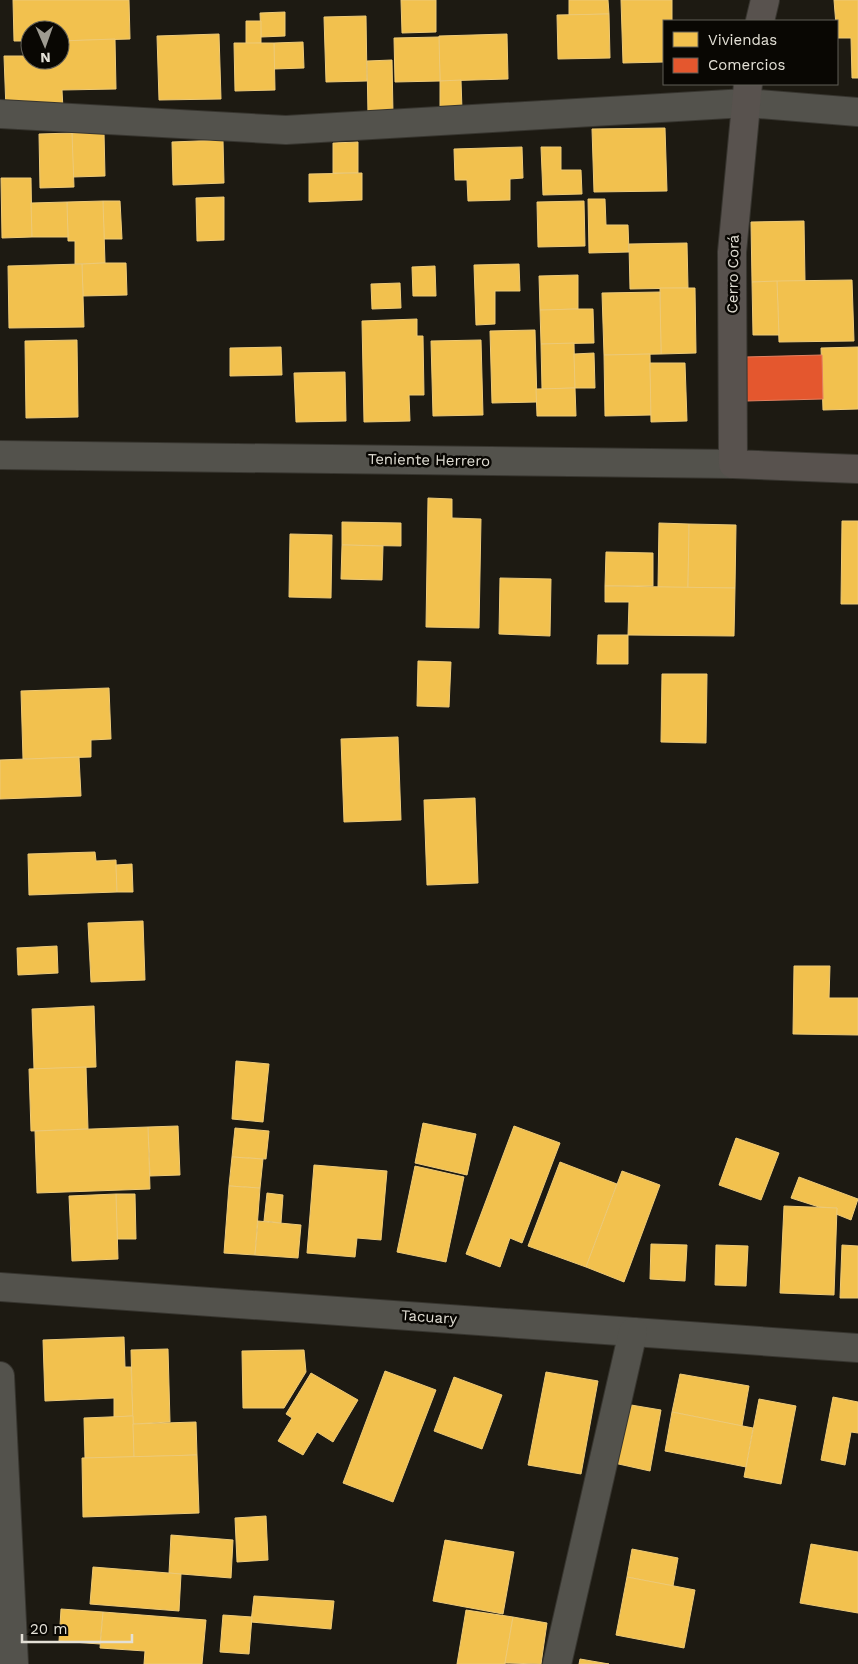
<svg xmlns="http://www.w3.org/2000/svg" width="858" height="1664" viewBox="0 0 858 1664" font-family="'Work Sans',sans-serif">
<rect width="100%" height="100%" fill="#1d1a12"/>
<!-- homes -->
<g fill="#f2c14e" stroke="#eeca77">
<polygon points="13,0 129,0 130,39 60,41 60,30 30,30 30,41 14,41"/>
<polygon points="401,0 436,0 436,32 402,33"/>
<polygon points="569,0 608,0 609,14 569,15"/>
<polygon points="621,0 672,0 672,21 664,21 664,62 623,63"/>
<polygon points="834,0 858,0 858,78 852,78 851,38 837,38"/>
<polygon points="285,12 285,36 261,37 260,13"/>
<polygon points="609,14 610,58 558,59 557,15"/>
<polygon points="366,16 367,81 326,82 324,17"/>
<polygon points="246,21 261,21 261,43 246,44"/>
<polygon points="219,34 221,99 159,100 157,36"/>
<polygon points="507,34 508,79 440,81 439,36"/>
<polygon points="439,37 440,81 395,82 394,38"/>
<polygon points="115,39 116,89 62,90 63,109 6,110 4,56 30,56 30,60 60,60 60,41"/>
<polygon points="303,42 304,68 274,69 274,43"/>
<polygon points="234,43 274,43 275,90 235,91"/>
<polygon points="392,60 393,114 368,115 367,61"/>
<polygon points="461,80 462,110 440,110 440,81"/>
<polygon points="665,128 667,191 594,192 592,129"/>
<polygon points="104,132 105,176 73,177 72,133"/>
<polygon points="72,133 74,187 40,188 39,134"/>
<polygon points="223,140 224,183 173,185 172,142"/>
<polygon points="358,142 358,173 333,173 333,143"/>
<polygon points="522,147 523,178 510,179 510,200 468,201 467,180 455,180 454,149"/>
<polygon points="541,147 561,147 561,170 581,170 582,194 543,195"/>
<polygon points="362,173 362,200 309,202 309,174"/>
<polygon points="1,178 31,178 32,237 2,238"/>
<polygon points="224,197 224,240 197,241 196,198"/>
<polygon points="588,199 605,199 606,225 628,225 629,252 589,253"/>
<polygon points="103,201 120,201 122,239 104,239"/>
<polygon points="103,201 105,263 75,264 75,241 68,241 67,202"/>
<polygon points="584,201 585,246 538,247 537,202"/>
<polygon points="67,202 68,237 32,237 31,203"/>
<polygon points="804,221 805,281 752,282 751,222"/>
<polygon points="687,243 688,288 630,289 629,244"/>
<polygon points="105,263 126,263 127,295 83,296 82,264"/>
<polygon points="82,264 84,327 9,328 8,266"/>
<polygon points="519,264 520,291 495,291 495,324 476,325 474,265"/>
<polygon points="435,266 436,296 413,296 412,267"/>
<polygon points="578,275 578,309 540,310 539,276"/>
<polygon points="852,280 854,341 779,342 777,281"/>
<polygon points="777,281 779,335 753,335 752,282"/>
<polygon points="400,283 401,308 372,309 371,284"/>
<polygon points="660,288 695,288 696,353 661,354"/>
<polygon points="660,292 661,354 604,355 602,293"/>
<polygon points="578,309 593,309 594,343 541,344 540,310"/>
<polygon points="417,319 417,336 423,336 424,395 409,395 410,421 364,422 362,321"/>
<polygon points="535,330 537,402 492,403 490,331"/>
<polygon points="77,340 78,417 26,418 25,341"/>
<polygon points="481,340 483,415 433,416 431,341"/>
<polygon points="574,343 575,388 542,389 541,344"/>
<polygon points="281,347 282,375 230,376 230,348"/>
<polygon points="858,347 858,409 823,410 821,348"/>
<polygon points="594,353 595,388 575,388 574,354"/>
<polygon points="650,354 651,415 605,416 604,355"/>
<polygon points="650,363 685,363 687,421 651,422"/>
<polygon points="345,372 346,421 296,422 294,373"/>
<polygon points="575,388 576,416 537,416 536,389"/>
<polygon points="428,498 452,499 452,518 481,519 479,628 426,627"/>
<polygon points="842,521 858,521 858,604 841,604"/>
<polygon points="342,522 401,523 401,546 342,545"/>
<polygon points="659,523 689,524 688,588 658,587"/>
<polygon points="689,524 736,525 735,588 688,588"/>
<polygon points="290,534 332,535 331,598 289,597"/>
<polygon points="342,545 383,546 382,580 341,579"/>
<polygon points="606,552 653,553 653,586 605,586"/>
<polygon points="500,578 551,579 550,636 499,634"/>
<polygon points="605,586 735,588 734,636 628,635 629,602 605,602"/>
<polygon points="598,635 628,635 628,664 597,664"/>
<polygon points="418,661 451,662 449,707 417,706"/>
<polygon points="662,674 707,674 706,743 661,742"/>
<polygon points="109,688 111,739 91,740 91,757 23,759 21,691"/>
<polygon points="398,737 401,820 344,822 341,739"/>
<polygon points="79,757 81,796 0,799 0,760"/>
<polygon points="475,798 478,883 427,885 424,800"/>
<polygon points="95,852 96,861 116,860 117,892 29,895 28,854"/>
<polygon points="132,864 133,892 117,892 116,865"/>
<polygon points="143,921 145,980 91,982 88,923"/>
<polygon points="57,946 58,973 18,975 17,948"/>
<polygon points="794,966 830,966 829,998 858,998 858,1035 793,1034"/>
<polygon points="94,1006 96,1067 34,1069 32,1009"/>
<polygon points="236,1061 269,1064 263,1122 232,1119"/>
<polygon points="86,1067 88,1129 31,1131 29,1069"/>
<polygon points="423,1123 476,1134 467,1175 415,1163"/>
<polygon points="178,1126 180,1175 150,1176 148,1127"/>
<polygon points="514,1126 560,1143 522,1243 510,1238 500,1267 466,1254"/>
<polygon points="148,1127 150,1189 37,1193 35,1131"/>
<polygon points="235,1128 269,1131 266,1159 232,1157"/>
<polygon points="736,1138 779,1153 761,1200 719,1185"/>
<polygon points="232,1157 263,1159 260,1188 229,1186"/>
<polygon points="560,1162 617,1184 586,1267 528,1246"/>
<polygon points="314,1165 387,1171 381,1240 357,1238 355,1257 307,1253"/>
<polygon points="415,1166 464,1177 446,1262 397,1252"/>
<polygon points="622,1171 660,1185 624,1282 586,1267"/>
<polygon points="799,1177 858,1199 851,1220 836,1214 837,1208 819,1207 791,1198"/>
<polygon points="229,1186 260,1188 255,1255 224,1253"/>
<polygon points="267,1193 283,1195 281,1223 264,1221"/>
<polygon points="116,1194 135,1194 136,1239 117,1239"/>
<polygon points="116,1194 118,1259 72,1261 69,1196"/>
<polygon points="784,1206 837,1208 834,1295 780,1293"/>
<polygon points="258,1221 301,1225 298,1258 255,1255"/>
<polygon points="651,1244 687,1245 685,1281 650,1279"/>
<polygon points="716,1245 748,1246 746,1286 715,1285"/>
<polygon points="842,1245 858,1246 858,1298 840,1298"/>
<polygon points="124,1337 125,1367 131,1367 133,1416 114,1417 114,1398 45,1401 43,1340"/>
<polygon points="168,1349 170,1422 133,1424 131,1350"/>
<polygon points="304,1350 306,1372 284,1408 243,1408 242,1351"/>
<polygon points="385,1371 436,1390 393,1502 343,1483"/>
<polygon points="546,1372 598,1381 581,1474 528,1465"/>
<polygon points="311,1373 358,1400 333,1442 317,1432 303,1455 278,1441 292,1418 286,1414"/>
<polygon points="680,1374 749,1386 742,1426 672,1412"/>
<polygon points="454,1377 502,1395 482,1449 434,1431"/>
<polygon points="833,1397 858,1402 858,1433 851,1432 845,1465 821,1460"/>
<polygon points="759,1399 796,1406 781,1484 744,1477"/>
<polygon points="625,1404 661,1410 650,1471 614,1463"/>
<polygon points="672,1412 753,1428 746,1467 665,1451"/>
<polygon points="133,1416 134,1457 85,1458 84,1418"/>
<polygon points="196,1422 197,1455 134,1457 133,1424"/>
<polygon points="197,1455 199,1513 83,1517 82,1458"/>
<polygon points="266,1516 268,1560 237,1562 235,1518"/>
<polygon points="171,1535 233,1540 231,1578 169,1573"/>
<polygon points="445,1540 514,1552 503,1614 433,1601"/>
<polygon points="811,1544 858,1552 858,1613 800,1603"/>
<polygon points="632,1549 678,1558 673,1586 627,1577"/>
<polygon points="93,1567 181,1574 179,1611 90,1604"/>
<polygon points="627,1577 695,1590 684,1648 616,1635"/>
<polygon points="254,1596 334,1601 331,1629 251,1622"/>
<polygon points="61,1609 103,1612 100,1644 59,1641"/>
<polygon points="466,1610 513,1617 505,1664 457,1664"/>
<polygon points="103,1612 206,1620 202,1664 144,1664 145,1651 100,1648"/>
<polygon points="223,1615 252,1617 249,1654 220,1652"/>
<polygon points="513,1617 547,1623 541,1664 505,1663"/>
<polygon points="580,1659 609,1664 579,1664"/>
</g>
<!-- shops -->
<polygon fill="#e4572e" stroke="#e48060" points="822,355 823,399 746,401 745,357"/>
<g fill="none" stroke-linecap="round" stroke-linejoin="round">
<defs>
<g id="minor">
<polyline points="0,114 286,130 746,103 858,112"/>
<polyline points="0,455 733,464"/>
<polyline points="0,1287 858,1348"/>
<polyline points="0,1376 14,1664"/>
<polyline points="557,1664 633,1332"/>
</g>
<g id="major">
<polyline points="760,21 765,0"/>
<polyline points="748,84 732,252 733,464 858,469"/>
</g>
</defs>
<!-- minor casing -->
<use href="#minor" stroke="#37352f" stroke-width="30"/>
<!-- major casing -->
<use href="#major" stroke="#37352f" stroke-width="30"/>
<!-- minor -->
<use href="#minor" stroke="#53524c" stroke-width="28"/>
<!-- major -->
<use href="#major" stroke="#58524e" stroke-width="28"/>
</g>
<g text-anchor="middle" stroke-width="5" stroke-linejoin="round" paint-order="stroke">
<!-- street labels -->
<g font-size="15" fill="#e3e0d6" stroke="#090703">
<text transform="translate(733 274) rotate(-89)" y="5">Cerro Corá</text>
<text transform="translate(429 460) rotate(1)" y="5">Teniente Herrero</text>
<text transform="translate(429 1317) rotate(4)" y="5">Tacuary</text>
</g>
</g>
<!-- legend -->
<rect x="663" y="20" width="175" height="65" fill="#090703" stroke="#605e57"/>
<rect x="673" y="32" width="25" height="15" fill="#f2c14e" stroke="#605e57"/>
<text x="708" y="45" font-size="15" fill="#e3e0d6">Viviendas</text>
<rect x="673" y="58" width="25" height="15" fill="#e4572e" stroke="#605e57"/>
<text x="708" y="70" font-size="15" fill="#e3e0d6">Comercios</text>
<!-- north arrow -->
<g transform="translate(45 45) rotate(178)"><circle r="24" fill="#090703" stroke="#605e57"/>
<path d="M0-4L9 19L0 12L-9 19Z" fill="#9e9b91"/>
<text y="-8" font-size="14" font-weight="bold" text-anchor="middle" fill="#e3e0d6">N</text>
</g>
<!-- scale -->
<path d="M22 1634v8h110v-8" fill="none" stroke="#e3e0d6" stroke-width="2.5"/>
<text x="30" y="1634" font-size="15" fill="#e3e0d6" stroke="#090703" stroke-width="4" paint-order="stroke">20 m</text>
</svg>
